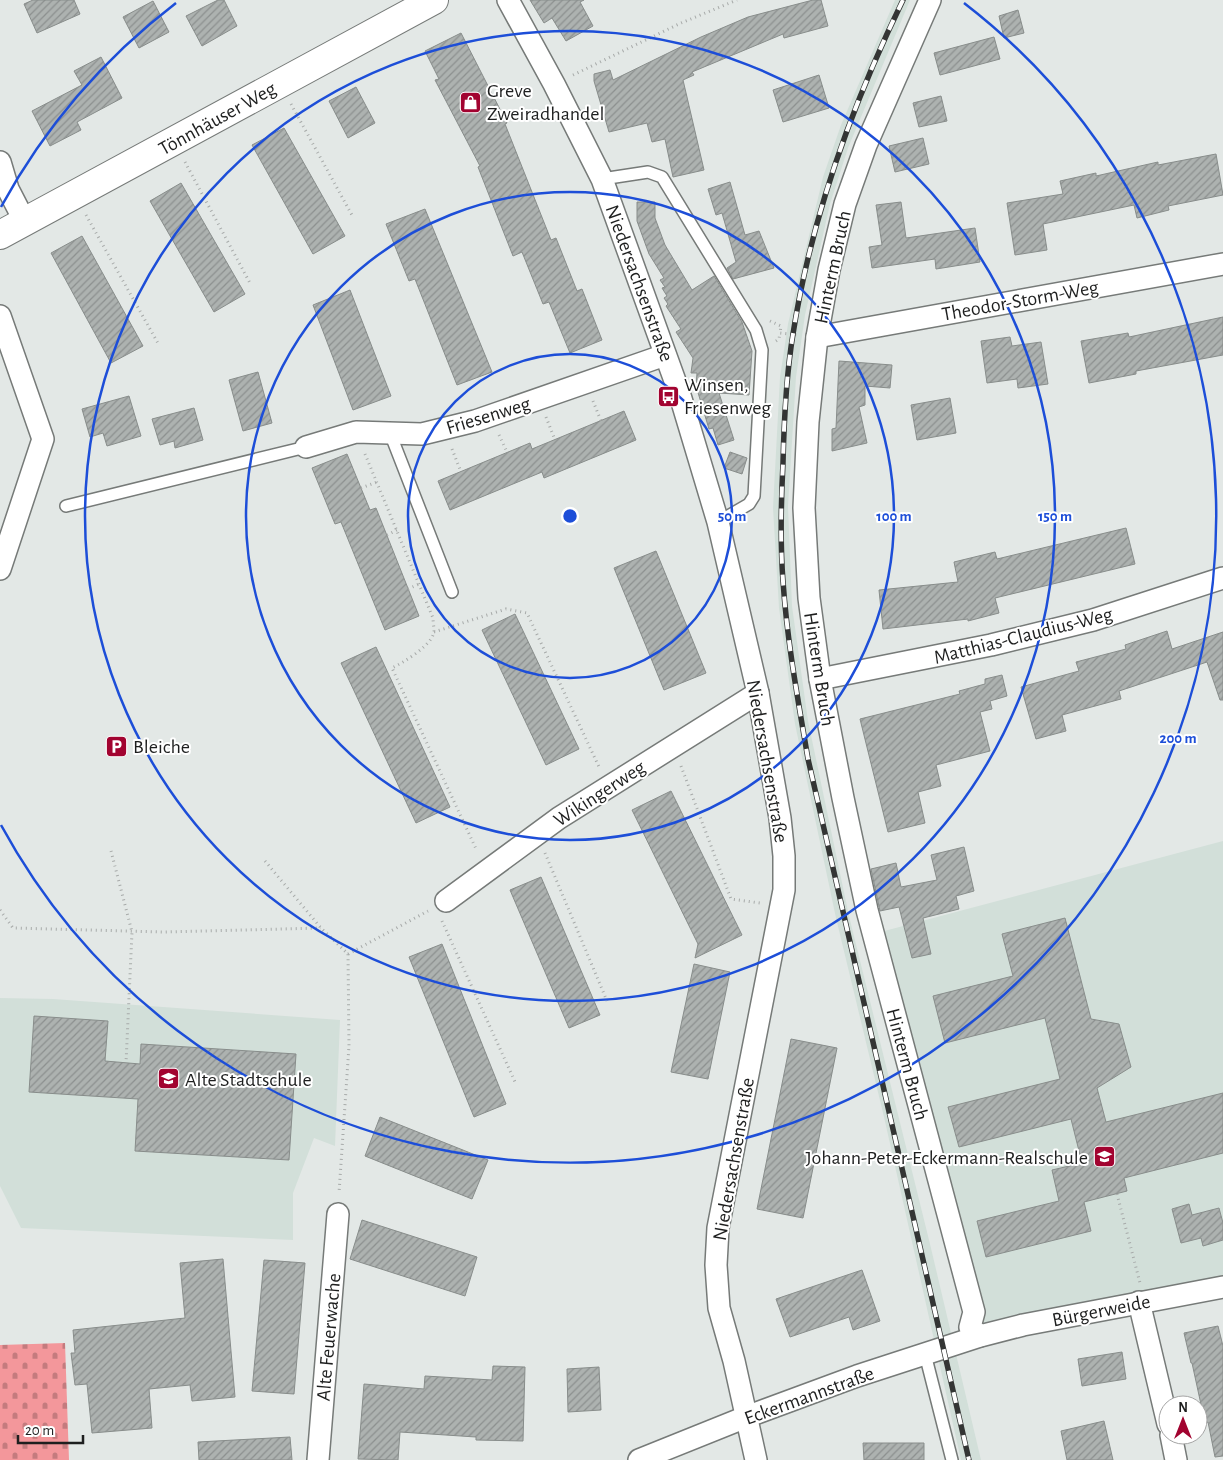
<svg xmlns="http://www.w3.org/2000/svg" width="1223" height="1460" viewBox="0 0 1223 1460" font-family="'Alegreya Sans',sans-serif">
<defs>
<pattern id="cemetery-stones" width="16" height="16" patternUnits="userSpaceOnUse" patternTransform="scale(1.25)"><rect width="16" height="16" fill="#f3979b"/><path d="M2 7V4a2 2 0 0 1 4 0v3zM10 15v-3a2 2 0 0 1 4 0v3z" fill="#c47b7e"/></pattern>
<pattern id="building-hatch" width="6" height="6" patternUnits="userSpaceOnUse" patternTransform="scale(1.25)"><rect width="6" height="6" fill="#adb2b0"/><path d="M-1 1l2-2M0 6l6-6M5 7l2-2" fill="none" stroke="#8c908f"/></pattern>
</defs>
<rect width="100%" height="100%" fill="#e3e8e6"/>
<!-- built -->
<g fill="#d2dfd9">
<polygon points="895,0 910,0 848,148 830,204 805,315 796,377 788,506 792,606 808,721 849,916 930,1244 981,1460 961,1460 884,1117 836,918 795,724 779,608 773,508 780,377 788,324 823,177 841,125"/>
<polygon points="1223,841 1223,1287 980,1336 873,934"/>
<polygon points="0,998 53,999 340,1020 335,1146 314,1138 293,1193 293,1240 21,1228 0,1186"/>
</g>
<!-- cemetery -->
<polygon fill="url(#cemetery-stones)" points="65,1343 69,1460 0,1460 0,1345"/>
<!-- building -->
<g fill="url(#building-hatch)" stroke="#888d8b">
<polygon points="33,0 74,0 80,14 37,33 24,4"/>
<polygon points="218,0 224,0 237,26 202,46 186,16"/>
<polygon points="530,0 584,0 580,2 593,26 566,41 552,18 544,23"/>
<polygon points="813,0 821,0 828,26 784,38 783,34 692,72 694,75 683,80 704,170 673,177 665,139 652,142 647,123 609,132 594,81 594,74 610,70 613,80 701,37 748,17"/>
<polygon points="153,1 169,32 139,48 123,17"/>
<polygon points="1018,10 1024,33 1004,38 999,16"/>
<polygon points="461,33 507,123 505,124 551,240 556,238 577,291 582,289 602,340 570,353 549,302 543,304 522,252 513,256 478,167 480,166 435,80 439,79 425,51"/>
<polygon points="994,37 1000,59 940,75 934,53"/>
<polygon points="101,57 122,98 77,122 81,130 50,146 32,111 82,85 74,71"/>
<polygon points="819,75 829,108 783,122 773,90"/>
<polygon points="356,87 375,123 348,138 329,101"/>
<polygon points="941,96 947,121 919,127 913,103"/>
<polygon points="284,128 345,236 313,254 252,145"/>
<polygon points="923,138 929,164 895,172 889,146"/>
<polygon points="1216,154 1223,195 1168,206 1169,210 1137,218 1134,205 1043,224 1047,250 1015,255 1007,203 1063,194 1060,181 1096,173 1096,176 1158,162 1158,165"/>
<polygon points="730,182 745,235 759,231 774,268 733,279 727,268 736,262 722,213 716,215 708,189"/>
<polygon points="181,183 245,294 214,312 150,201"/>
<polygon points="637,202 655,202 655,218 665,245 692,290 714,276 742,322 752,351 749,395 719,393 734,440 718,445 713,428 709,429 696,386 697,373 691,373 693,358 676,332 681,329 666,306 668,304 664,298 667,296 662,288 665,287 660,280 664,278 649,254 637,221"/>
<polygon points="901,202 906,238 975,228 980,262 936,269 935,259 872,268 869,247 882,245 876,205"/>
<polygon points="425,209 492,372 457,385 415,279 409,281 386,224"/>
<polygon points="82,236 143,346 111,363 51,253"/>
<polygon points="350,290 391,396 353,410 313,305"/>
<polygon points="1223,317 1223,355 1136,371 1136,374 1089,383 1081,341 1128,333 1129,337"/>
<polygon points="1010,337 1012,346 1041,342 1048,384 1018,388 1017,379 987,383 981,341"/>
<polygon points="839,361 892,365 890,388 865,386 865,405 859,407 867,443 832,451 832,429 836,428"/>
<polygon points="258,372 272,423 243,431 229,380"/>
<polygon points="129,396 141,436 107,446 103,433 90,437 82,409"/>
<polygon points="950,398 956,433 917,440 911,405"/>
<polygon points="194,408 203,440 175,448 174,441 160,445 152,419"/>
<polygon points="624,411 636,440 544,478 542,472 450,510 438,481 530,443 532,449"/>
<polygon points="730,452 747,458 742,474 724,468"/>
<polygon points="347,454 370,510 376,508 419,616 385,630 341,522 335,524 312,468"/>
<polygon points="1126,528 1135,564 995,598 999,613 968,621 968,619 883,629 879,590 958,582 954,562 995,552 997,559"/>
<polygon points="656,551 706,673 664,690 614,568"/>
<polygon points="515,614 579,749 546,765 482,630"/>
<polygon points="1167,631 1172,649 1223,632 1223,700 1220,700 1207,662 1119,691 1121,699 1062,715 1066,731 1036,739 1021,687 1079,671 1076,662 1126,649 1125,645"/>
<polygon points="376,647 450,807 416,823 341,663"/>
<polygon points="1002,675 1007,696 990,701 992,709 980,712 990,751 936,765 941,786 918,792 925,823 888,832 860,719 960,694 959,691 985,684 985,679"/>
<polygon points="671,791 742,935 695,958 698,944 632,810"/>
<polygon points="964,847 974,891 956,896 959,909 923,918 931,954 912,958 899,907 880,911 871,869 896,863 901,887 937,880 931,855"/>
<polygon points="541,877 600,1015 569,1028 510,890"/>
<polygon points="1065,918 1091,1019 1119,1024 1131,1067 1097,1088 1106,1122 1223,1093 1223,1153 1124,1178 1127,1191 1084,1202 1091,1231 986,1257 977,1221 1059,1201 1052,1170 1082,1163 1071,1119 959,1147 948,1107 1060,1079 1045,1018 945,1043 933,996 1013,976 1002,934"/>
<polygon points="442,944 506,1104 474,1117 409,957"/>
<polygon points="694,964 730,972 708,1079 671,1072"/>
<polygon points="34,1016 108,1021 105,1061 140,1064 141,1044 296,1054 289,1160 135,1151 138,1099 29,1092"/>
<polygon points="791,1039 837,1048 803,1218 757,1209"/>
<polygon points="380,1117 488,1160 472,1199 365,1156"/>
<polygon points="1189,1204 1192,1215 1219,1208 1223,1223 1223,1240 1203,1246 1201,1238 1181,1243 1172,1209"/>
<polygon points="362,1220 477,1257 465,1296 350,1259"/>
<polygon points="223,1259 235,1397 192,1401 190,1385 149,1389 152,1428 92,1433 87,1384 75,1385 71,1353 75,1353 73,1330 185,1318 180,1263"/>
<polygon points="264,1260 305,1263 294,1394 252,1391"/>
<polygon points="862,1270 880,1321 853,1330 849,1317 790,1337 776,1299"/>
<polygon points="1218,1326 1223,1346 1223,1456 1215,1457 1208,1422 1205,1423 1192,1363 1191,1363 1184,1333"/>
<polygon points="1122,1352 1126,1379 1082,1386 1078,1359"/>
<polygon points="493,1366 525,1367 523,1441 476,1440 476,1437 400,1432 398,1460 358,1459 364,1384 424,1389 425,1376 492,1380"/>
<polygon points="599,1367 601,1410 568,1412 567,1369"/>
<polygon points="1104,1421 1113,1460 1067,1460 1061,1431"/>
<polygon points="290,1437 292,1460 199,1460 198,1442"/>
<polygon points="863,1443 924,1443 924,1460 864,1460"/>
</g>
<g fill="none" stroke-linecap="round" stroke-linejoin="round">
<defs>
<g id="service">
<polyline points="602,179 648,172 662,177 756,330 762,350 754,496 749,504 718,522"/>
<polyline points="390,433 452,592"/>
<polyline points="66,506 306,447"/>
<polyline points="925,1354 952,1460"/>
</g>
<g id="minor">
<polyline points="508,0 554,84 602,179 679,392 718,522 758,693 780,818 784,856 784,890 718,1228 716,1265 719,1308 734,1361 756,1460"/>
<polyline points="930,0 866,145 845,204 829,270 817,337 808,422 804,508 809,598 820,679 843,798 867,910 974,1312 970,1327 980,1336"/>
<polyline points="0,162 8,189 25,222"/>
<polyline points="0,316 43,439 0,569"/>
<polyline points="817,337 1223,264"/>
<polyline points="306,447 356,432 422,434 475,421 665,355"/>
<polyline points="820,679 991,645 1093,620 1223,578"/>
<polyline points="446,901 559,818 758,693"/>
<polyline points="1139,1302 1168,1424"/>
<polyline points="1171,1435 1176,1460"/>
<polyline points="318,1460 338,1214"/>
<polyline points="639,1460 746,1417 857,1376 980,1336 1023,1325 1223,1287"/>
</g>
<polyline id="secondary" points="0,235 434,0"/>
</defs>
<!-- service casing -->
<use href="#service" stroke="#767a78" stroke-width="14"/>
<!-- minor casing -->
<use href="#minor" stroke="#767a78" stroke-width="24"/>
<!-- secondary casing -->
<use href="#secondary" stroke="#767a78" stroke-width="30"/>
<!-- path -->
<g stroke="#a7aaa9" stroke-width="3" stroke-dasharray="1 4" stroke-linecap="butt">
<polyline points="573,75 681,23 737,0"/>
<polyline points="291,104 353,217"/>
<polyline points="185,162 251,285"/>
<polyline points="86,215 159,345"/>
<polyline points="770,321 781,326 780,333"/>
<polyline points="776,341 779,339 780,333 798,335"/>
<polyline points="593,401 601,421"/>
<polyline points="546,417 555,440"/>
<polyline points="499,435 507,452"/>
<polyline points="452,449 461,472"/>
<path d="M365,454L433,618C433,622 434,627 434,631C433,645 404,662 392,668L477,851"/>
<polyline points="361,488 377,482"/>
<polyline points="387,535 397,530"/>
<polyline points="408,589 419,584"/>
<polyline points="434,632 506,609 527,613 600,769"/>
<polyline points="681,766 731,899 760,903"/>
<polyline points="111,851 132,932 126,1063"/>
<polyline points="545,853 607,1001"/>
<polyline points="265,861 321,928 348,954 349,1046 339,1193"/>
<polyline points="0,910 13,928 164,932 321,928"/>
<polyline points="442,921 516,1084"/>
<polyline points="348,954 428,911"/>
<polyline points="1117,1194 1140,1283"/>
</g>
<!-- service -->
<use href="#service" stroke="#fff" stroke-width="11"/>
<!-- minor -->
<use href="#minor" stroke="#fff" stroke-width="21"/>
<!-- secondary -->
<use href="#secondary" stroke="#fff" stroke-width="28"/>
<defs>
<path id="rail" d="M903,0C852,105 811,218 793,334C786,376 784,420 783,463C781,502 780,542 783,581C787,641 798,700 808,759L969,1460"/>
</defs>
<!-- rail casing -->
<use href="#rail" stroke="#333534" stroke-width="5.5"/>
<!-- rail -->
<use href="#rail" stroke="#fff" stroke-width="4" stroke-dasharray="11" stroke-linecap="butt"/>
</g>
<!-- distance rings -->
<g fill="none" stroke="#1d4ed8" stroke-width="2.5">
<circle cx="570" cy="516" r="162"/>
<circle cx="570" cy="516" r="324"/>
<circle cx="570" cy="516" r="485"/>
<path d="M1 207A647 647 0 0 1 176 3M964 3A647 647 0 1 1 1 825"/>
</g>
<!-- icons -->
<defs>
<symbol id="shop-square" viewBox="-11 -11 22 22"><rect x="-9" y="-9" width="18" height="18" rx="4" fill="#a20330" stroke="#fff"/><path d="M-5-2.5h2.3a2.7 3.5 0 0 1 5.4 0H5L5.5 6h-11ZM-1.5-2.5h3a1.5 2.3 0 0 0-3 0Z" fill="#fff"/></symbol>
<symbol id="bus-square" viewBox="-11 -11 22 22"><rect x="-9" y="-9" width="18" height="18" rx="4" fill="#a20330" stroke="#fff"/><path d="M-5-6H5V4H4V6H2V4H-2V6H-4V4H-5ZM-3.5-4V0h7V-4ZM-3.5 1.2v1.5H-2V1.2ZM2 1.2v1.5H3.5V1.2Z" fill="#fff"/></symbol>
<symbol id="parking-square" viewBox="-11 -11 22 22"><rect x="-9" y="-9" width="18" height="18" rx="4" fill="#a20330" stroke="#fff"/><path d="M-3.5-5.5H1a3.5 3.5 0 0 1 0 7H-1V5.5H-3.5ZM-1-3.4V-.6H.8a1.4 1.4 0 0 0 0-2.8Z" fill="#fff"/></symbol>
<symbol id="school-square" viewBox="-11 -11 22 22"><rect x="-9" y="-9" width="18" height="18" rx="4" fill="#a20330" stroke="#fff"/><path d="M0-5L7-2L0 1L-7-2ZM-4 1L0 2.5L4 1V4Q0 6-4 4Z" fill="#fff"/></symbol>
</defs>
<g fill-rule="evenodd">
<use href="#shop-square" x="458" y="90" width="25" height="25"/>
<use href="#bus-square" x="656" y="384" width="25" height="25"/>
<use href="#parking-square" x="104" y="734" width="25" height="25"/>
<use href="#school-square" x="156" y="1066" width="25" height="25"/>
<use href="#school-square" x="1092" y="1144" width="25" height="25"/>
</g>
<g text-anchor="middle" stroke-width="4" stroke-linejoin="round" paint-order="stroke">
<!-- poi labels -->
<g font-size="20" fill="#1e1f1f" stroke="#fff" text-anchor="start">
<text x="487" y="97">Greve<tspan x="487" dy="23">Zweiradhandel</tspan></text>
<text x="684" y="391">Winsen,<tspan x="684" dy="23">Friesenweg</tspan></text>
<text x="133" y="753">Bleiche</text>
<text x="185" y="1086">Alte Stadtschule</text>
<text x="1088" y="1164" text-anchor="end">Johann-Peter-Eckermann-Realschule</text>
</g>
<!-- street labels -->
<g font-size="20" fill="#1e1f1f" stroke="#fff">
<text transform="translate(217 118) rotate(-29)" y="7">Tönnhäuser Weg</text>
<text transform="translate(832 267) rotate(-78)" y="7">Hinterm Bruch</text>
<text transform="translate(640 283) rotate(70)" y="7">Niedersachsenstraße</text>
<text transform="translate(1020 300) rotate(-10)" y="7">Theodor-Storm-Weg</text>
<text transform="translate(488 415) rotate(-17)" y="7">Friesenweg</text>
<text transform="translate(1023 635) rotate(-14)" y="7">Matthias-Claudius-Weg</text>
<text transform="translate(820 669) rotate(81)" y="7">Hinterm Bruch</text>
<text transform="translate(768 761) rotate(80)" y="7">Niedersachsenstraße</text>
<text transform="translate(599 793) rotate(-33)" y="7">Wikingerweg</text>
<text transform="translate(908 1064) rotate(75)" y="7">Hinterm Bruch</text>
<text transform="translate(733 1159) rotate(-80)" y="7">Niedersachsenstraße</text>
<text transform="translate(1101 1310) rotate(-11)" y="7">Bürgerweide</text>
<text transform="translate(328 1337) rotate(-85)" y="7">Alte Feuerwache</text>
<text transform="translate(809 1395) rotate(-20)" y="7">Eckermannstraße</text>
</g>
</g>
<circle cx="570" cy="516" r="8" fill="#1d4ed8" stroke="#fff" stroke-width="2.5"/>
<g font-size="15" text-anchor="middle" font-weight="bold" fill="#1d4ed8" stroke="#fff" stroke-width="4" stroke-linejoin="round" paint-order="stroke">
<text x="732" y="521">50 m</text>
<text x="894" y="521">100 m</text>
<text x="1055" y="521">150 m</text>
<text x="1178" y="743">200 m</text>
</g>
<!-- north arrow -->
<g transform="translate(1183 1420)"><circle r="24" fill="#ffffff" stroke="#a5a5a5"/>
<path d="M0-4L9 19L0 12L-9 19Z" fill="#a20330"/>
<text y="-8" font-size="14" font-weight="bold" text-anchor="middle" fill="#1e1f1f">N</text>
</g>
<!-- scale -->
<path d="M18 1435v8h65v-8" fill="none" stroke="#1e1f1f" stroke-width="2.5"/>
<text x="25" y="1435" font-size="15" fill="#1e1f1f" stroke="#ffffff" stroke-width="4" paint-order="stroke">20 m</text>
</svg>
